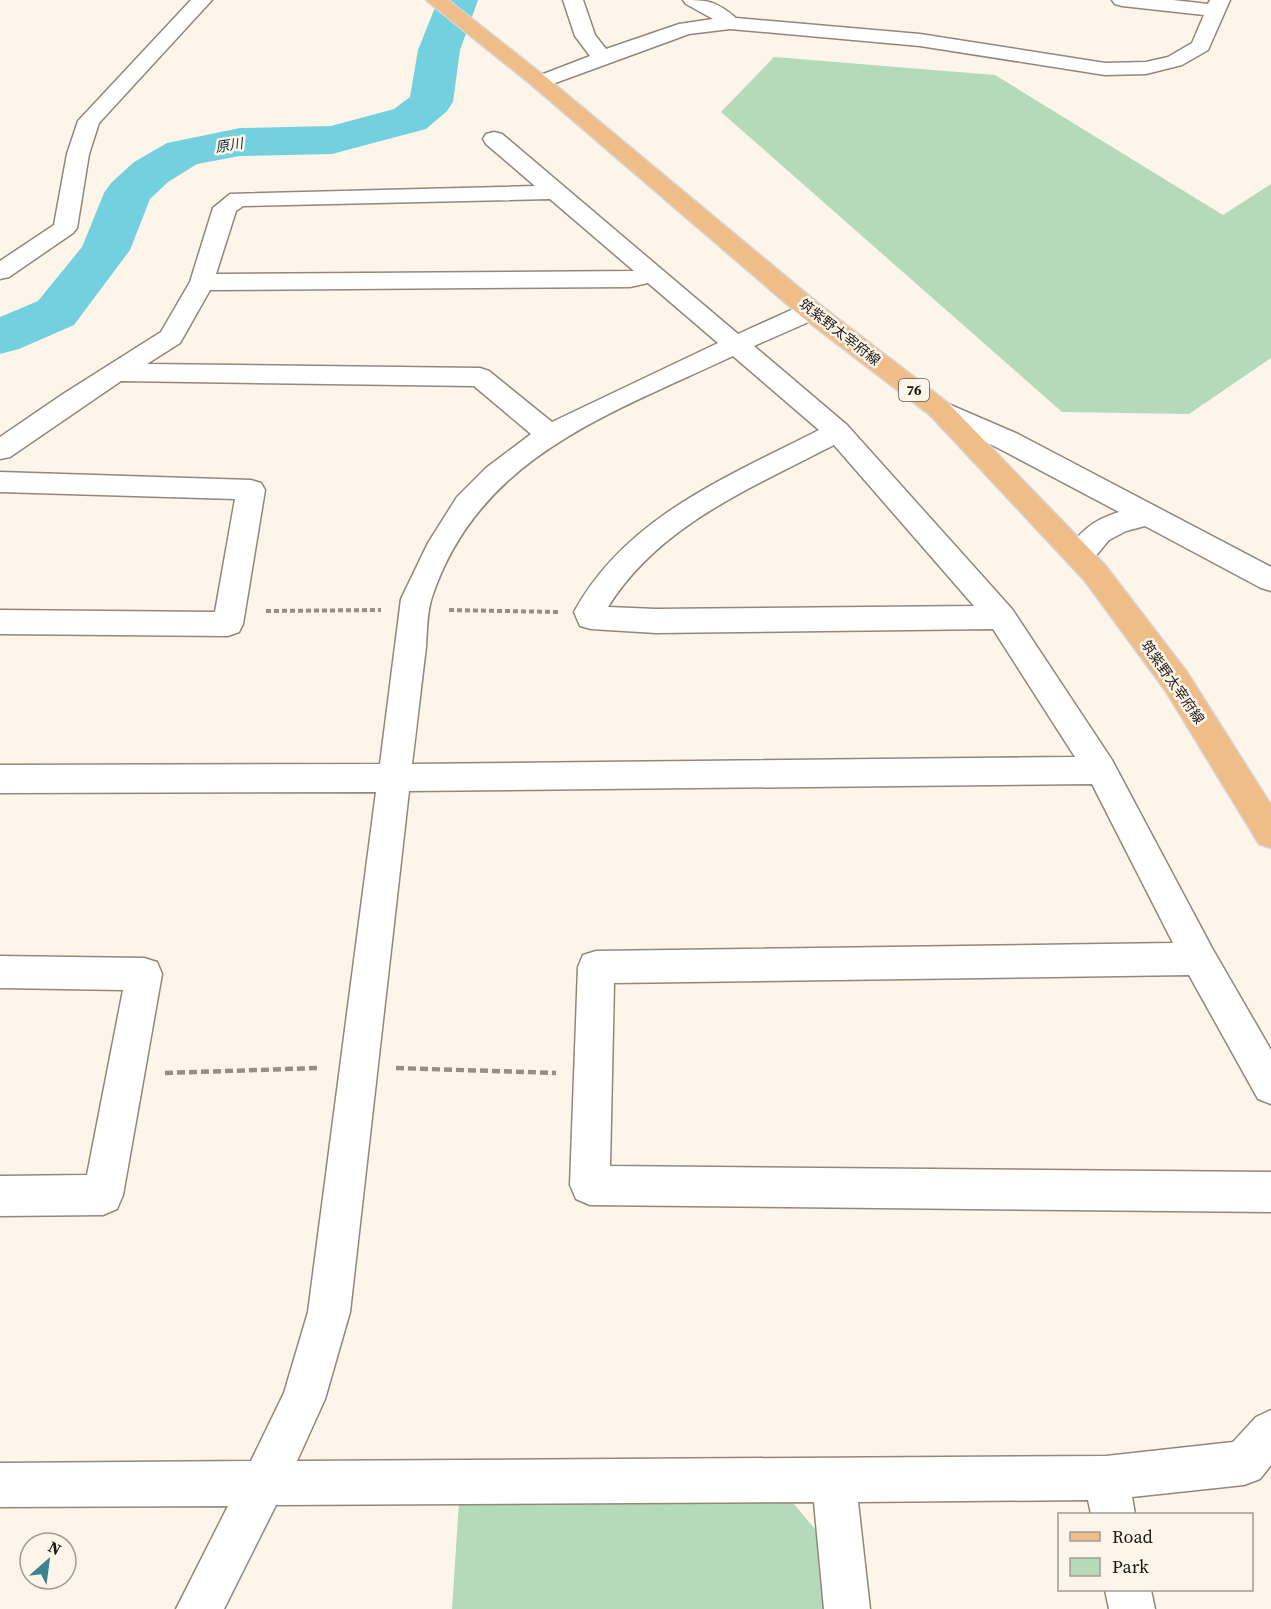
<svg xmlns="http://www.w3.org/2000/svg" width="1271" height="1609" viewBox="0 0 1271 1609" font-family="'Source Serif 4','Noto Sans JP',serif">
<rect width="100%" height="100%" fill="#fef5ea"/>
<!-- green -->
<g fill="#b5dab9">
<polygon points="774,57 995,75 1223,215 1271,184 1271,358 1189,414 1062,412 721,112"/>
<polygon points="459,1502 793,1503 821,1536 827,1609 452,1609"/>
</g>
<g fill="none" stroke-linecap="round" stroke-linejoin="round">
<!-- river -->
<polygon fill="#73d0df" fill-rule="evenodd" points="438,0 478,0 460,50 453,102 447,111 426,129 332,154 240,156 197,164 168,182 150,199 130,250 74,325 19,349 0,354 0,317 38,301 82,247 104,193 111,183 134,162 167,143 240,128 331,126 394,109 410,97 418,50"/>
<defs>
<g id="minor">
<polygon points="191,0 212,0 99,123 89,154 77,228 73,233 9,277 0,279 0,261 54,225 67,154 78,121"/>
<path d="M563,0H583L595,35L606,49L679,24L713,19L686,4L683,0C708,0 716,1 736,18L920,34L1105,63L1146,62L1168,57L1192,43L1204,15L1122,6L1115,4L1112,0H1173L1208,4L1210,0H1230L1208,50L1182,65L1146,74L1105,75L920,46L730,29L689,34L547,86L540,88L533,86L530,82L533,78L590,56L575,36Z"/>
<path d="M494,132L502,134L738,334L802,305L811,303L820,305L823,311L820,317L754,346L847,425L1012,609L1112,760L1212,948L1271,1050V1104L1258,1099L1189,975L614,983L610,1166L1271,1172V1212L590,1205L576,1199L570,1185L578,967L583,955L596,951L1173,943L1092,784L409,791L350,1312L325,1399L297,1461L1106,1456L1233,1442L1256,1417L1271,1410V1465L1260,1479L1244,1485L1132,1497L1135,1514H1091L1088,1500L858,1502L870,1609H824L814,1502L276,1505L224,1609H176L228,1506L0,1507V1463L251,1461L284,1393L308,1312L376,792L0,793V765L380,764L401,599L428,543L457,497L486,468L531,434L474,386L121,381L10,457L0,459V437L63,394L161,332L190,282L213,208L230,194L535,186L486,144L483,139L486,134ZM550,199L634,271L216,274L236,211L243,206ZM648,283L718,343L552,422L489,371L480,368L147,364L180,343L210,290L630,287ZM733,356L819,430C727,477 626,517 574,612L580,626L591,629L656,633L993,629L1075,757L412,764C417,725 421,686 426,647C427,631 427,612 432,597C479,456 610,414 733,356ZM834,445L974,606L656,609L608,607C659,525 751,488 834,445Z"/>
<path d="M939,400L1018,434L1271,567V591L1261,588L1145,526L1126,531L1109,540L1089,564L1079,567L1069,564L1065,556C1077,533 1093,520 1119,512L998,448L930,415L926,409L930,403Z"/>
<polygon points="0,472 251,480 261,483 265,490 243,624 239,632 228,636 0,634 0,610 215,612 235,499 0,492"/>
<polygon points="0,956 144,958 157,962 162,974 123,1195 117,1209 103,1215 0,1216 0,1176 87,1175 123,990 0,988"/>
<polygon points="1105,1590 1151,1590 1155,1609 1109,1609"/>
</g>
<polygon id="major" points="426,0 448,0 547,78 820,305 948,403 1105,565 1187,672 1271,805 1271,848 1259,844 1165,690 1085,581 930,415 802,317 533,86"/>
</defs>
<!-- minor casing -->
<use href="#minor" stroke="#91877b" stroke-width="3"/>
<!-- major casing -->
<use href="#major" stroke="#d6d5d5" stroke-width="3"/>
<!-- path-far1 -->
<g stroke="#948e86" stroke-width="4" stroke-dasharray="5 3" stroke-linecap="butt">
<polyline points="449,610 558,612"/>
<polyline points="266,611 381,610"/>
</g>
<!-- path -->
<g stroke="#948e86" stroke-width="4.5" stroke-dasharray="8 4" stroke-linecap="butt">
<polyline points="396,1068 556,1073"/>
<polyline points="165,1073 319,1068"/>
</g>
<!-- minor -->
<use href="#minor" fill="#fff" fill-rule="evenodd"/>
<!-- major -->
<use href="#major" fill="#efbe88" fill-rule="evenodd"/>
</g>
<g text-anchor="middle" stroke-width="5" stroke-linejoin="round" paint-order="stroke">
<!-- far-water labels -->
<g font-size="14" font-style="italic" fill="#033239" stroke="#fef5ea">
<text transform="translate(229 145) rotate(-9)" y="5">原川</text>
</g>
<!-- far-street labels -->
<g font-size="14" fill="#1b1713" stroke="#fef5ea">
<text transform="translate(840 332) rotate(38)" y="5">筑紫野太宰府線</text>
<text transform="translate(1173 682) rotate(55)" y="5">筑紫野太宰府線</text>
</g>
<!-- shield labels -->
<rect fill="#fef5ea" stroke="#5f5a54" stroke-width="1.5" x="899" y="379" width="30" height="22" rx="4.5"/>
<g font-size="14" font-weight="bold" fill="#1b1713">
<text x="914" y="395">76</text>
</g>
</g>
<!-- legend -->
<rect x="1058" y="1513" width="195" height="78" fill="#fef5ea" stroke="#a39c94" stroke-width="1.5"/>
<rect x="1070" y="1532" width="30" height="9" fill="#efbe88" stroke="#a39c94" stroke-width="1.5"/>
<text x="1112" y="1543" font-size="18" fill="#1b1713">Road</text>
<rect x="1070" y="1558" width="30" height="18" fill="#b5dab9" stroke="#a39c94" stroke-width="1.5"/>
<text x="1112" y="1573" font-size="18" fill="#1b1713">Park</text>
<!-- north arrow -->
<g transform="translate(48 1561) rotate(28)"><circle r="28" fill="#fef5ea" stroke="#a39c94" stroke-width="1.5"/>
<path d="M0-4.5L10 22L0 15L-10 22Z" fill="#3c828e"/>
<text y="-9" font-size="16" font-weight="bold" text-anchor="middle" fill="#1b1713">N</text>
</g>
</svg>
